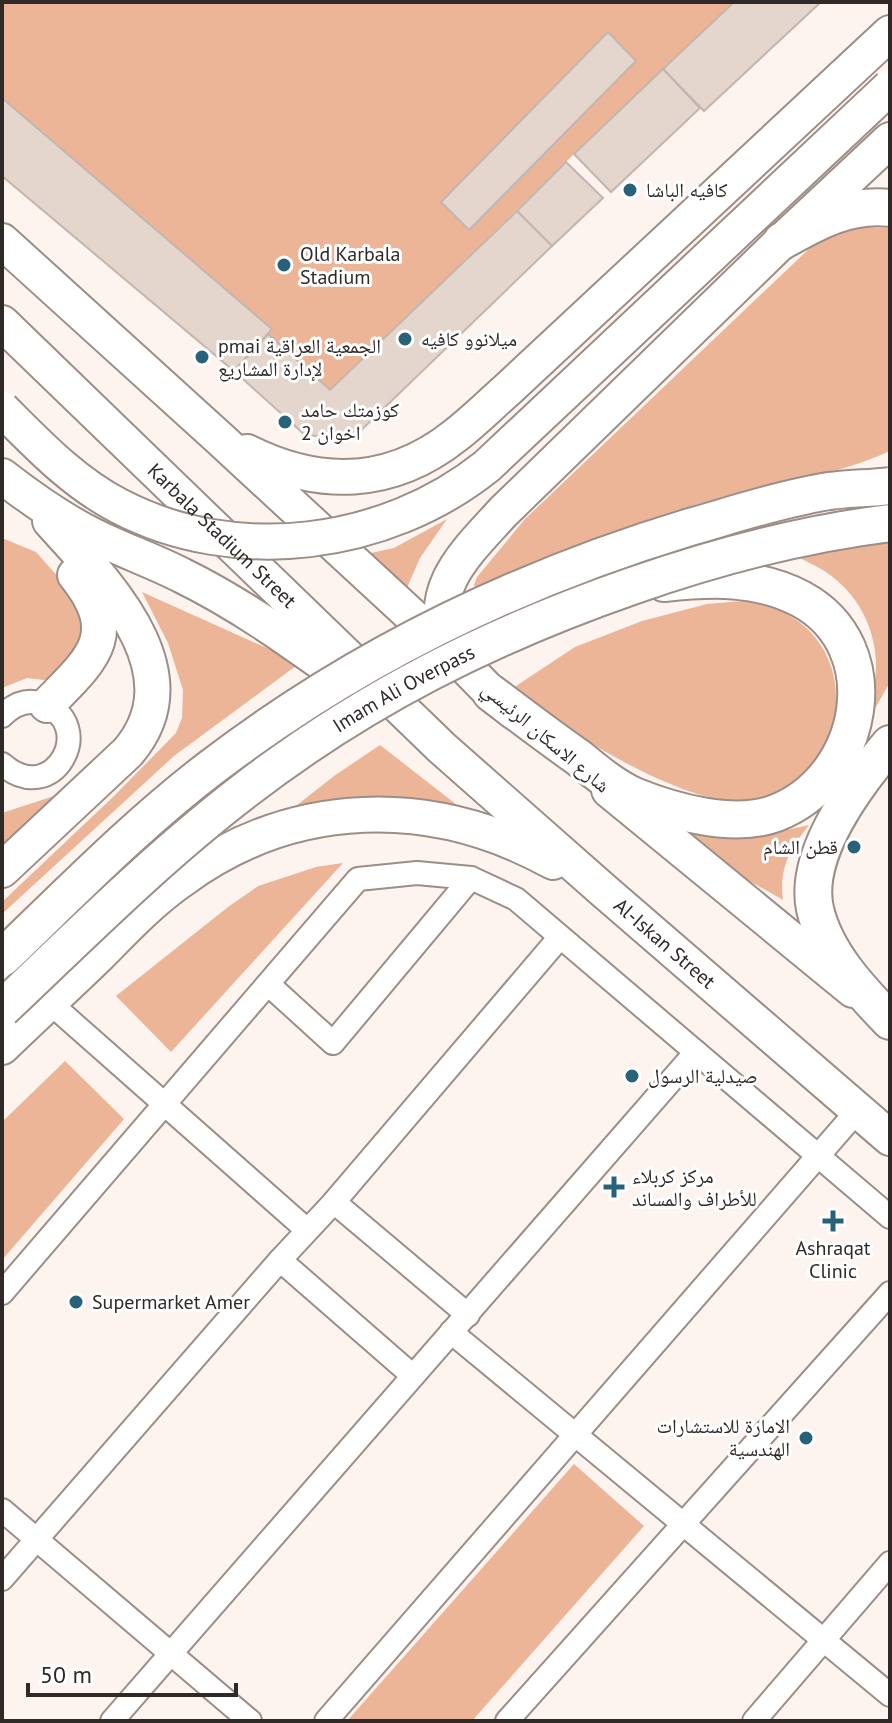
<svg xmlns="http://www.w3.org/2000/svg" width="892" height="1723" viewBox="0 0 892 1723" font-family="'PT Sans','Noto Naskh Arabic',sans-serif">
<rect width="100%" height="100%" fill="#fdf3ef"/>
<!-- green -->
<g fill="#edb598">
<polygon points="2,2 734,2 574,154 295,426 234,371 2,176"/>
<path d="M865,227L890,228V451C836,476 775,483 718,498C635,521 556,556 477,590L474,585L477,577L525,519L813,245L840,232Z"/>
<polygon points="447,519 420,558 405,592 366,554 394,548"/>
<polygon points="2,538 36,552 86,608 89,633 52,678 44,680 27,678 2,688"/>
<path d="M890,542V682L868,721C871,703 876,684 876,665C876,632 860,598 834,578C822,568 809,563 796,556Z"/>
<polygon points="142,592 300,663 174,756 2,914 2,902 113,797 176,733 182,718 183,690 168,643"/>
<path d="M742,601C762,603 782,609 798,621C860,667 843,767 772,794C759,799 745,803 731,801C705,799 680,788 656,778C601,752 560,725 513,688L575,647L642,621L707,604Z"/>
<polygon points="380,745 466,812 287,813 334,776"/>
<polygon points="57,795 42,818 2,861 2,813"/>
<path d="M809,825C790,850 779,867 783,900L706,856L687,837L695,832C739,844 766,834 809,825Z"/>
<polygon points="343,863 171,1052 116,996 228,907 258,886 316,867"/>
<polygon points="65,1061 124,1119 2,1260 2,1122"/>
<polygon points="574,1464 644,1526 472,1721 347,1721"/>
</g>
<!-- building -->
<g fill="#e4d5cd" stroke="#c4b5ae" stroke-width="2">
<polygon points="734,2 821,2 704,111 663,69"/>
<polygon points="608,32 636,61 469,230 441,202"/>
<polygon points="663,69 700,108 611,192 574,154"/>
<polygon points="2,98 272,329 234,371 2,176"/>
<polygon points="566,162 603,198 552,246 517,211"/>
<polygon points="517,211 552,246 352,439 305,435 234,371 268,334 330,390"/>
</g>
<g fill="none" stroke-linecap="round" stroke-linejoin="round">
<defs>
<g id="minor">
<path d="M2,716C13,705 26,698 42,704C99,723 54,810 2,764"/>
<polyline points="268,984 333,1043 471,878"/>
<polyline points="49,1002 307,1230"/>
<polyline points="334,1202 468,1315"/>
<polyline points="280,1260 413,1376"/>
<polyline points="2,1293 358,879 417,873 471,878 516,899 890,1217"/>
<polyline points="451,1332 890,1695"/>
<polyline points="2,1510 250,1721"/>
<polyline points="2,1579 280,1260 334,1202 560,937"/>
<polyline points="112,1721 696,1052"/>
<polyline points="326,1721 858,1110"/>
<polyline points="507,1721 890,1293"/>
<polyline points="754,1721 890,1563"/>
</g>
<g id="primary">
<polyline points="2,241 218,437 451,652 491,693 513,711"/>
<path id="s1" d="M2,323L442,748L603,890L890,1138"/>
<path d="M247,452C319,488 391,487 456,435C474,421 490,405 507,390L890,33"/>
<path d="M2,476C29,497 57,517 88,533C119,549 152,560 183,576C244,606 298,646 353,685"/>
<path d="M449,648C424,589 467,552 503,512L782,241L890,140"/>
<path d="M47,705C92,659 123,635 75,575"/>
<polyline points="609,790 853,990"/>
<path d="M2,870L128,752C197,671 103,580 50,521"/>
<path d="M2,1047C34,1016 67,986 99,955C125,929 150,902 180,881C293,797 432,795 553,862"/>
</g>
<g id="trunk">
<path d="M782,241C816,222 849,203 890,208"/>
<path d="M491,693C520,715 549,737 579,758C596,772 614,787 634,796C673,812 735,829 776,813C864,779 890,647 801,599C758,576 711,578 664,583"/>
<path d="M890,744C857,783 803,854 815,909C825,953 859,989 890,1021"/>
</g>
</defs>
<!-- minor casing -->
<use href="#minor" stroke="#9c8e87" stroke-width="26"/>
<!-- primary casing -->
<use href="#primary" stroke="#9c8e87" stroke-width="38"/>
<!-- trunk casing -->
<use href="#trunk" stroke="#9c8e87" stroke-width="40"/>
<!-- minor -->
<use href="#minor" stroke="#fff" stroke-width="22"/>
<!-- primary -->
<use href="#primary" stroke="#fff" stroke-width="34"/>
<!-- trunk -->
<use href="#trunk" stroke="#fff" stroke-width="36"/>
<defs>
<path id="primary-bridge" d="M2,409C38,445 74,483 119,506C236,567 386,547 487,466L890,87"/>
<g id="trunk-bridge">
<path d="M2,958C70,893 137,824 212,767C355,658 518,579 690,527C732,515 774,501 818,493C841,488 866,489 890,486"/>
<path id="s2" d="M2,1009C81,934 158,857 244,791C363,699 491,635 632,586C718,556 800,534 890,523"/>
</g>
</defs>
<!-- primary-bridge casing -->
<use href="#primary-bridge" stroke="#9c8e87" stroke-width="38" stroke-linecap="butt"/>
<!-- trunk-bridge casing -->
<use href="#trunk-bridge" stroke="#9c8e87" stroke-width="40" stroke-linecap="butt"/>
<!-- primary-bridge -->
<use href="#primary-bridge" stroke="#fff" stroke-width="34"/>
<!-- trunk-bridge -->
<use href="#trunk-bridge" stroke="#fff" stroke-width="36"/>
</g>
<!-- markers -->
<g fill="#27627a" stroke="#fff" stroke-width="3">
<circle cx="630" cy="190" r="8"/>
<circle cx="284" cy="265" r="8"/>
<circle cx="405" cy="339" r="8"/>
<circle cx="202" cy="357" r="8"/>
<circle cx="285" cy="422" r="8"/>
<circle cx="854" cy="847" r="8"/>
<circle cx="632" cy="1076" r="8"/>
<path d="M610 1175h8v8h8v8h-8v8h-8v-8h-8v-8h8z"/>
<path d="M829 1209h8v8h8v8h-8v8h-8v-8h-8v-8h8z"/>
<circle cx="76" cy="1302" r="8"/>
<circle cx="806" cy="1438" r="8"/>
</g>
<g text-anchor="middle" stroke-width="6" stroke-linejoin="round" paint-order="stroke">
<!-- poi labels -->
<g font-size="20" fill="#2f2927" stroke="#fff" text-anchor="start">
<text x="646" y="197">كافيه الباشا</text>
<text x="300" y="261">Old Karbala<tspan x="300" dy="23">Stadium</tspan></text>
<text x="421" y="346">ميلانوو كافيه</text>
<text x="218" y="353">pmai الجمعية العراقية<tspan x="218" dy="23">لإدارة المشاريع</tspan></text>
<text x="301" y="417">كوزمتك حامد<tspan x="301" dy="23">اخوان 2</tspan></text>
<text x="838" y="854" text-anchor="end">قطن الشام</text>
<text x="648" y="1083">صيدلية الرسول</text>
<text x="632" y="1183">مركز كربلاء<tspan x="632" dy="23">للأطراف والمساند</tspan></text>
<text x="833" y="1255" text-anchor="middle">Ashraqat<tspan x="833" dy="23">Clinic</tspan></text>
<text x="92" y="1309">Supermarket Amer</text>
<text x="790" y="1433" text-anchor="end">الامارة للاستشارات<tspan x="790" dy="23">الهندسية</tspan></text>
</g>
<!-- street labels -->
<g font-size="20" fill="#2f2927" stroke="#fff">
<text dy="7" stroke="none"><textPath href="#s1" startOffset="306">Karbala Stadium Street</textPath></text>
<text dy="7" stroke="none"><textPath href="#s2" startOffset="516">Imam Ali Overpass</textPath></text>
<text transform="translate(546 737) rotate(40)" y="7">شارع الاسكان الرئيسي</text>
<text dy="7" stroke="none"><textPath href="#s1" startOffset="908">Al-Iskan Street</textPath></text>
</g>
</g>
<!-- border -->
<rect width="892" height="1723" fill="none" stroke="#2f2927" stroke-width="8"/>
<!-- scale -->
<path d="M28 1683v12h208v-12" fill="none" stroke="#2f2927" stroke-width="4"/>
<text x="40" y="1683" font-size="24" fill="#2f2927" stroke="#ffffff" stroke-width="6" paint-order="stroke">50 m</text>
</svg>
